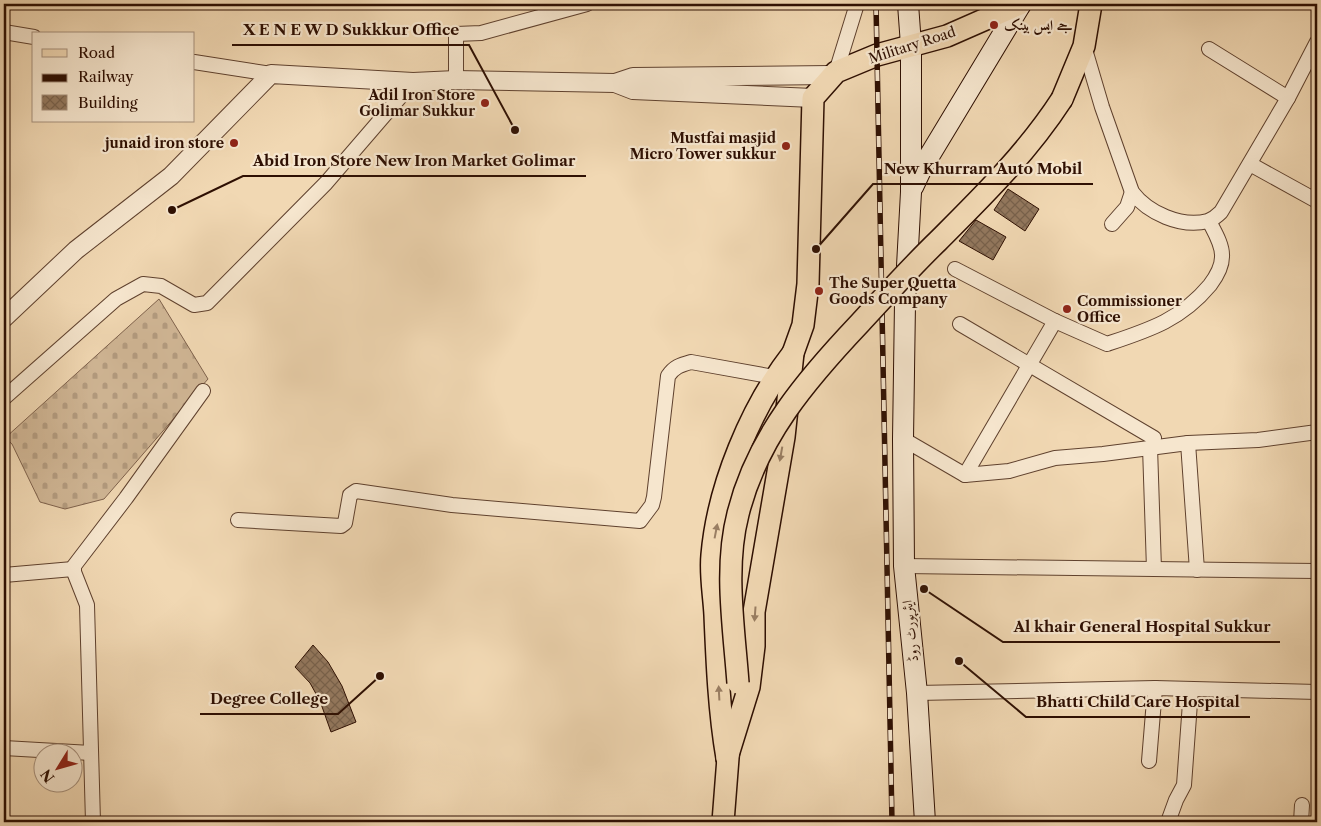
<svg xmlns="http://www.w3.org/2000/svg" width="1321" height="826" viewBox="0 0 1321 826" font-family="'Libre Caslon Text',Amiri,serif">
<defs>
<pattern id="cemetery-stones" width="16" height="16" patternUnits="userSpaceOnUse" patternTransform="scale(1.25)"><rect width="16" height="16" fill="#d0b695"/><path d="M2 7V4a2 2 0 0 1 4 0v3zM10 15v-3a2 2 0 0 1 4 0v3z" fill="#b39b7f"/></pattern>
<pattern id="building-cross-hatch" width="8" height="8" patternUnits="userSpaceOnUse" patternTransform="scale(1.25)"><rect width="8" height="8" fill="#93785e"/><path d="M0 0l8 8M0 8l8-8" fill="none" stroke="#78614b"/></pattern>
</defs>
<rect width="100%" height="100%" fill="#f1d8b3"/>
<filter id="stains"><feTurbulence type="fractalNoise" baseFrequency=".004" numOctaves="4"/><feColorMatrix values="0 0 0 0 .2 0 0 0 0 .09 0 0 0 0 .02 0 0 0 .5 -.17"/></filter>
<radialGradient id="worn" r=".72"><stop offset=".6" stop-color="#630" stop-opacity="0"/><stop offset="1" stop-color="#630" stop-opacity=".3"/></radialGradient>
<!-- cemetery -->
<polygon fill="url(#cemetery-stones)" stroke="#7f624c" points="159,299 208,379 104,499 65,509 40,502 12,444 5,438"/>
<!-- building -->
<g fill="url(#building-cross-hatch)" stroke="#2e0f02">
<polygon points="1008,189 1039,209 1025,231 994,210"/>
<polygon points="976,220 1006,237 993,260 959,241"/>
<polygon points="313,645 328,662 342,686 356,722 331,732 320,701 310,683 295,667"/>
</g>
<g fill="none" stroke-linecap="round" stroke-linejoin="round">
<defs>
<g id="minor">
<polyline points="4,32 34,37"/>
<path d="M1084,46L1102,107L1132,192C1148,213 1181,228 1208,221C1213,219 1218,215 1221,212L1288,98L1317,42"/>
<polyline points="1209,49 1288,98"/>
<polyline points="194,62 271,74"/>
<polyline points="836,72 857,4"/>
<polyline points="456,80 456,34 481,33 587,4"/>
<polyline points="1250,164 1317,201"/>
<polyline points="1112,224 1127,207 1132,192"/>
<path d="M955,269L1055,321L1107,344C1149,330 1181,320 1210,285C1216,277 1222,267 1222,257C1223,245 1214,231 1209,221"/>
<polyline points="960,324 1154,438"/>
<polyline points="4,398 116,299 143,284 161,286 194,305 207,303 326,183 413,82"/>
<polyline points="903,439 965,475 1009,471 1055,458 1103,454 1188,443 1258,440 1317,432"/>
<polyline points="1188,443 1197,570"/>
<polyline points="1150,447 1154,569"/>
<polyline points="965,475 1055,321"/>
<path d="M238,520L341,526L345,523L350,495L356,491L452,505L640,521L652,505L654,497L668,376C674,367 680,365 691,362L774,377"/>
<polyline points="904,566 1317,571"/>
<polyline points="4,575 73,569"/>
<polyline points="917,693 1155,688 1317,692"/>
<polyline points="4,748 91,753"/>
<polyline points="1149,761 1155,688"/>
<polyline points="93,822 87,605 74,572 74,566 126,498 203,391"/>
<polyline points="1168,822 1176,800 1184,785 1191,689"/>
<polyline points="1301,822 1302,805"/>
</g>
<g id="tertiary">
<polyline points="615,83 633,77 831,75"/>
<polyline points="4,318 76,250 171,176 271,74 413,82 456,80 615,83 633,90 813,98"/>
</g>
<g id="secondary">
<polyline points="908,4 911,45 911,192 905,303 903,439 904,566 917,693 925,822"/>
<polyline points="913,187 922,168 1021,4"/>
</g>
<g id="primary">
<polyline points="1062,99 1084,46 1091,4"/>
<polyline points="727,758 749,687 754,646 754,612 784,437 793,353 803,325 808,284 813,98 836,72 877,55 947,36 1020,4"/>
<path d="M727,758C719,711 717,663 715,615C714,595 710,575 712,555C718,486 751,407 793,353"/>
<polyline points="723,822 729,745"/>
</g>
</defs>
<!-- minor casing -->
<use href="#minor" stroke="#5f412e" stroke-width="16"/>
<!-- tertiary casing -->
<use href="#tertiary" stroke="#5f412e" stroke-width="20"/>
<!-- secondary casing -->
<use href="#secondary" stroke="#2e0f02" stroke-width="22"/>
<!-- primary casing -->
<use href="#primary" stroke="#2e0f02" stroke-width="24"/>
<!-- minor -->
<use href="#minor" stroke="#f6e6ce" stroke-width="14"/>
<!-- tertiary -->
<use href="#tertiary" stroke="#f6e6ce" stroke-width="18"/>
<!-- secondary -->
<use href="#secondary" stroke="#f6e6ce" stroke-width="20"/>
<!-- primary -->
<use href="#primary" stroke="#f1d8b3" stroke-width="21"/>
<defs>
<polyline id="rail" points="876,4 892,822"/>
</defs>
<!-- rail casing -->
<use href="#rail" stroke="#2e0f02" stroke-width="5.5"/>
<!-- rail -->
<use href="#rail" stroke="#f6e6ce" stroke-width="4" stroke-dasharray="11" stroke-linecap="butt"/>
<defs>
<path id="primary-bridge" d="M738,683C734,628 724,568 738,514C757,437 807,379 860,323C886,295 911,267 938,241C983,196 1027,153 1062,99"/>
</defs>
<!-- primary-bridge casing -->
<use href="#primary-bridge" stroke="#2e0f02" stroke-width="24" stroke-linecap="butt"/>
<!-- primary-bridge -->
<use href="#primary-bridge" stroke="#f1d8b3" stroke-width="21"/>
</g>
<!-- one-way arrows -->
<defs><path id="oneway-solid" d="M-6-.8H1V-3.2L6.5 0L1 3.2V.8H-6Z" transform="scale(1.25)"/></defs>
<g fill="#997e63">
<use href="#oneway-solid" transform="translate(781 454) rotate(100)"/>
<use href="#oneway-solid" transform="translate(716 531) rotate(-79)"/>
<use href="#oneway-solid" transform="translate(755 614) rotate(94)"/>
<use href="#oneway-solid" transform="translate(719 693) rotate(-93)"/>
</g>
<!-- markers -->
<g fill="#8f2418" stroke="#f6e6ce" stroke-width="2">
<circle cx="994" cy="25" r="5"/>
<circle cx="485" cy="103" r="5"/>
<circle cx="234" cy="143" r="5"/>
<circle cx="786" cy="146" r="5"/>
<circle cx="819" cy="291" r="5"/>
<circle cx="1067" cy="309" r="5"/>
</g>
<g text-anchor="middle" stroke-width="4.5" stroke-linejoin="round" paint-order="stroke">
<!-- poi labels -->
<g font-size="14" font-weight="bold" fill="#2e0f02" stroke="#f6e6ce" text-anchor="start">
<text x="1004" y="30">جے ایس بینک</text>
<text x="475" y="100" text-anchor="end">Adil Iron Store<tspan x="475" dy="16">Golimar Sukkur</tspan></text>
<text x="776" y="143" text-anchor="end">Mustfai masjid<tspan x="776" dy="16">Micro Tower sukkur</tspan></text>
<text x="224" y="148" text-anchor="end">junaid iron store</text>
<text x="829" y="288">The Super Quetta<tspan x="829" dy="16">Goods Company</tspan></text>
<text x="1077" y="306">Commissioner<tspan x="1077" dy="16">Office</tspan></text>
</g>
<!-- street labels -->
<g font-size="14" fill="#2e0f02" stroke="#f6e6ce">
<text transform="translate(912 45) rotate(-18)" y="5">Military Road</text>
<text transform="translate(910 631) rotate(-96)" y="5">ایئرپورٹ روڈ</text>
</g>
</g>
<!-- callouts -->
<path fill="none" stroke="#2e0f02" stroke-width="2" d="M515 130L469 45H232M172 210L243 176H586M816 249L873 184H1093M924 589L1003 642H1280M380 676L338 714H200M959 661L1026 717H1250"/>
<g fill="#2e0f02" stroke="#f6e6ce" stroke-width="2">
<circle cx="515" cy="130" r="5"/>
<circle cx="172" cy="210" r="5"/>
<circle cx="816" cy="249" r="5"/>
<circle cx="924" cy="589" r="5"/>
<circle cx="380" cy="676" r="5"/>
<circle cx="959" cy="661" r="5"/>
</g>
<g font-size="15" text-anchor="middle" font-weight="bold" fill="#2e0f02" stroke="#f6e6ce" stroke-width="4.5" stroke-linejoin="round" paint-order="stroke">
<text x="351" y="35">X E N E W D Sukkkur Office</text>
<text x="414" y="166">Abid Iron Store New Iron Market Golimar</text>
<text x="983" y="174">New Khurram Auto Mobil</text>
<text x="1142" y="632">Al khair General Hospital Sukkur</text>
<text x="269" y="704">Degree College</text>
<text x="1138" y="707">Bhatti Child Care Hospital</text>
</g>
<!-- margin -->
<rect width="1321" height="826" fill="none" stroke="#f1d8b3" stroke-width="20"/>
<rect x="5" y="5" width="1311" height="816" fill="none" stroke="#2e0f02" stroke-width="2.5"/>
<rect x="10" y="10" width="1301" height="806" fill="none" stroke="#2e0f02"/>
<!-- legend -->
<rect x="32" y="32" width="162" height="90" fill="#f6e6ce" stroke="#a6907c"/>
<rect x="42" y="49" width="25" height="8" fill="#f1d8b3" stroke="#a6907c"/>
<text x="78" y="58" font-size="15" fill="#2e0f02">Road</text>
<rect x="42" y="74" width="25" height="8" fill="#2e0f02" stroke="#a6907c"/>
<text x="78" y="82" font-size="15" fill="#2e0f02">Railway</text>
<rect x="42" y="95" width="25" height="15" fill="url(#building-cross-hatch)" stroke="#a6907c"/>
<text x="78" y="108" font-size="15" fill="#2e0f02">Building</text>
<!-- north arrow -->
<g transform="translate(58 768) rotate(233)"><circle r="24" fill="#f6e6ce" stroke="#a6907c"/>
<path d="M0-4L9 19L0 12L-9 19Z" fill="#8f2418"/>
<text y="-8" font-size="14" font-weight="bold" text-anchor="middle" fill="#2e0f02">N</text>
</g>
<rect width="100%" height="100%" filter="url(#stains)"/>
<rect width="100%" height="100%" fill="url(#worn)"/>
</svg>
